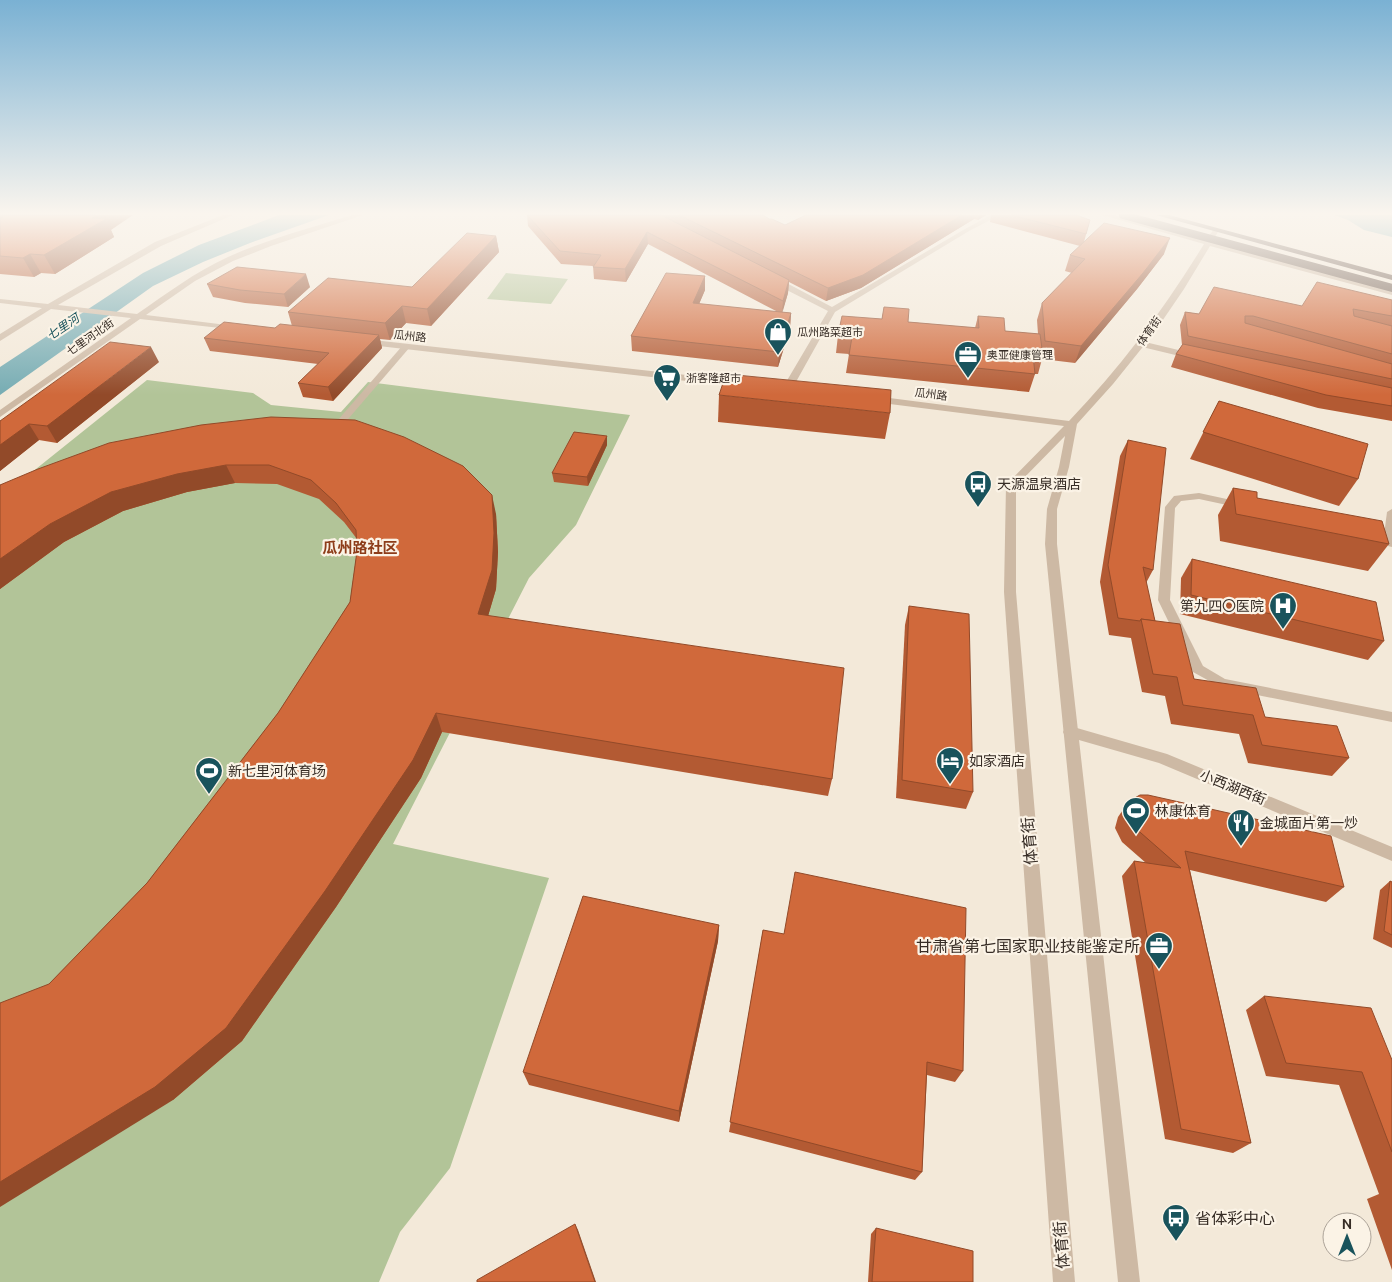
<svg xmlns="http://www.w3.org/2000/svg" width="1392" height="1282" viewBox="0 0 1392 1282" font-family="Ubuntu,'Noto Sans SC',sans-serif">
<rect width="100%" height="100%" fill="#f3e9d9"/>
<!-- green -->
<g fill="#b2c498">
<polygon points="506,273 568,279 551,304 487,299"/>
<polygon points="147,380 253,393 271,405 341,412 368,382 630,415 576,525 529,578 393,844 549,878 450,1168 400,1232 379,1282 0,1282 0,493 11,489"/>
</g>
<!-- water -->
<g fill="#76acb3">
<polygon points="279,215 329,215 250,243 203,262 153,286 0,395 0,367 143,273 199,245"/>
<polygon points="1334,215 1392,215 1392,237 1364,230 1348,220"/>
</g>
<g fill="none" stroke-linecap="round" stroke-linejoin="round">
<!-- minor -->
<g fill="#cdb9a4" fill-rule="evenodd">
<polygon points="991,215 1000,215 969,231 835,312 792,389 790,391 784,391 782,389 828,311 771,282 771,278 777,278 832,307 965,229"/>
<polygon points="1141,341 1195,354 1196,356 1192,359 1138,346 1138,342"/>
<polygon points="403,345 410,347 337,432 331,432 331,428"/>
<polygon points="1199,493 1245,503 1246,505 1241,508 1199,499 1181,501 1175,508 1170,600 1203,666 1225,679 1392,712 1392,722 1222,688 1193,672 1158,600 1165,507 1174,496"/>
<polygon points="1392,509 1392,547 1388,546 1384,535 1387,512"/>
<polygon points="1070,726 1167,754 1392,847 1392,861 1159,763 1065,736 1063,732 1065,728"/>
</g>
<!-- tertiary -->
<g fill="#cdb9a4" fill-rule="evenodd">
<path d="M223,215H233L161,246L58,305L137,314C166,294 195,272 228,257C268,239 310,228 352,215H363L271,246L233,261L195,281L146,315L235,326L239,328L238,330L140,319L0,417V410L131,318L51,309L0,341V334L42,308L0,303V299L48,304L155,242Z"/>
<path d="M1102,215H1114L1206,240L1214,229H1218L1219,230L1212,242L1392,291V295L1210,246L1184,289L1154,333L1113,384L1077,424L1069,467L1057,509V544L1140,1282H1118L1045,544L1047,509L1059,467L1065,436L1016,486V592L1075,1282H1053L1004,592L1006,485L1064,426L874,402L869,399L874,396L1069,421C1121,367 1165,308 1204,244Z"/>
<polygon points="364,339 740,381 745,384 740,387 361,344 360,342"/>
</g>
<!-- trunk -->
<polygon fill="#6a564a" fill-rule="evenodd" points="1156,215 1169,215 1392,275 1392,280"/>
<!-- trunk-bridge -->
<polyline stroke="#6a564a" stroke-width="8" points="1123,215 1392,288"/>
</g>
<!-- wall -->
<g fill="#b35a33">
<polygon points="0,215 111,230 114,237 55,274 41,273 34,277 0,274"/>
<polygon points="527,215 763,215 769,219 785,225 806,215 986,215 978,220 974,219 861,288 826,301 789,282 788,293 782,312 791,313 790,328 778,367 632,351 631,336 705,276 705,290 699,304 778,312 648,244 626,282 594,279 593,266 561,264 528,226"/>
<polygon points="991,215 1076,215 1090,220 1084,242 1164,254 1137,289 1075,363 1042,359 1038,374 1035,374 1029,392 846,373 849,354 836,353 838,335 882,319 884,307 908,322 975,328 978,316 1005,331 1038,334 1037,320 1042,303 1072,273 1065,271 1070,255 1080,246 990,222"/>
<polygon points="496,236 499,252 431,326 406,323 390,340 380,339 382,348 333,401 303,397 298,383 318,364 210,351 204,338 292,326 288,312 412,287"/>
<polygon points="207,284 310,287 288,307 245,303 213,297"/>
<polygon points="1392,300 1392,421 1318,408 1171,367 1176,354 1182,345 1180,325 1185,312 1199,314"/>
<polygon points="159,362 57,443 39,440 0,471 0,421"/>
<polygon points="719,395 890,413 885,439 718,422"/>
<polygon points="1219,401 1358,479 1339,506 1190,459"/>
<polygon points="201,425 496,514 498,552 496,589 488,616 832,779 828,796 442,732 421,778 336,907 242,1041 173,1100 49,984 147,883 278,713 350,602 357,551 357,539 344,522 319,499 277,484 235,483 187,492 123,511 64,542 0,589 0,485"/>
<polygon points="607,436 607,445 588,486 554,482 552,473"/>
<polygon points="1128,440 1153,570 1146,583 1155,621 1194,679 1265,717 1349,758 1332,776 1248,763 1239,734 1171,724 1165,696 1142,692 1131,638 1109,635 1100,582 1120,456"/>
<polygon points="1233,488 1257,498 1389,544 1368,571 1220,541 1218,515"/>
<polygon points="1192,559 1384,641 1368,660 1180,614 1181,578"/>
<polygon points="909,606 973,792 966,809 896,798 905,625"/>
<polygon points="1129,801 1344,887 1326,902 1190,870 1251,1143 1233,1153 1165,1139 1122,876 1134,861 1146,863 1122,842 1115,828 1118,817"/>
<polygon points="1390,881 1392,882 1392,948 1373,939 1380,890"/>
<polygon points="719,925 718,941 679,1122 529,1085 523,1072"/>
<polygon points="763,930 963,1071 955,1082 927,1075 922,1172 915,1180 729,1132"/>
<polygon points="1264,996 1392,1060 1392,1270 1367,1199 1379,1194 1339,1085 1266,1076 1246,1010"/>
<polygon points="876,1228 973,1282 868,1282 871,1234"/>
</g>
<!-- shaded-wall -->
<g fill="#924a29">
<polygon points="96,215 133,215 111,230 114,237 55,274 44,255"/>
<polygon points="962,215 975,215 974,219 861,288 826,301 828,288"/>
<polygon points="979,215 986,215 978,220"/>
<polygon points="647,232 648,244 626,282 625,269"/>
<polygon points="496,236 499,252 431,326 427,309"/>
<polygon points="1170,238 1164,254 1137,289 1075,363 1081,346"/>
<polygon points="30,254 41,273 34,277 23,258"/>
<polygon points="306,274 310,287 288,307 284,294"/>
<polygon points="705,276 705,290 693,318 693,303"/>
<polygon points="789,280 788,293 782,314 783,301"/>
<polygon points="402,306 406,323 390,340 385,323"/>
<polygon points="791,313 790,328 778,367 779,352"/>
<polygon points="379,335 382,348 333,401 328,387"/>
<polygon points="151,347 159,362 57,443 47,426"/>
<polygon points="29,424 39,440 0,471 0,445"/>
<polygon points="607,436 607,445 588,486 587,477"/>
<polygon points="226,465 235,483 187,492 123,511 64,542 0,589 0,559 50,524 111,492 177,474"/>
<polygon points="492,495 496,514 498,552 496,589 483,633 478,614"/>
<polygon points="436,713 442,732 421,778 336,907 242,1041 173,1100 0,1207 0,1182"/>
<polygon points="719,925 718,941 679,1122 679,1111"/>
<polygon points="575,1224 578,1230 596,1282 595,1282"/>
</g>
<!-- building -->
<g fill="#d0693b" stroke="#924a29">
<polygon points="0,215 96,215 92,218 106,219 44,255 30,254 23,258 0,256 0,219 3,217 0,217"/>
<polygon points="527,215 661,215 789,280 783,301 647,232 625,269 593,267 601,255 560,251"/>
<polygon points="679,215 763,215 769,219 772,219 785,225 806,215 962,215 863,275 828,288"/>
<polygon points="1011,215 1076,215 1090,220 1086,234"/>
<polygon points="1104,223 1170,238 1143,273 1081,346 1045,341 1042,303 1085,259 1070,255"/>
<polygon points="467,233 496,236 427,309 402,306 385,323 288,312 328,278 412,287"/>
<polygon points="237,267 306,274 284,294 240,290 207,284"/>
<polygon points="666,273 705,276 693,303 791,313 779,352 631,336"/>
<polygon points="1317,282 1392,300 1392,316 1353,309 1354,316 1392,326 1392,354 1253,316 1245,316 1245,323 1392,364 1392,379 1188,336 1185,312 1199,314 1214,287 1302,306"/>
<polygon points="884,307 909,309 908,322 979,328 978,316 1004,318 1005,331 1040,334 1043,356 1033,355 1035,374 849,355 852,337 838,335 842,316 882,319"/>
<polygon points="224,322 275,328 280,324 379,335 328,387 298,383 329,353 204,338"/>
<polygon points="110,342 151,347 47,426 29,424 0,445 0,421"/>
<polygon points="1183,344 1392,388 1392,406 1326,395 1176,354"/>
<polygon points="726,374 891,390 890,413 719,395"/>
<polygon points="1219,401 1368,444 1358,479 1203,432"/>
<polygon points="271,417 355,420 404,437 463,466 492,495 494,533 492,570 478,614 844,668 832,779 436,713 413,760 325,891 226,1028 155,1087 0,1182 0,1003 49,984 147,883 278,713 350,602 357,551 356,530 336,503 311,480 269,465 226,465 177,474 111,492 50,524 0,559 0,485 38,469 109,443 201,425"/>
<polygon points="574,432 607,436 587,477 552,473"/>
<polygon points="1128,440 1166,448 1153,570 1143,567 1155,621 1141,619 1140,621 1118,618 1108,565"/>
<polygon points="1233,488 1257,492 1257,498 1382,521 1389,544 1236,514"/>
<polygon points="1192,559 1376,602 1384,641 1191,595"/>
<polygon points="909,606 969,614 973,792 902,780"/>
<polygon points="1141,619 1180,624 1194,679 1256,688 1265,717 1337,726 1349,758 1262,745 1253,715 1183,705 1177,677 1153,674"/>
<polygon points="1140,795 1148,795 1331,836 1344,887 1185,851 1251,1143 1181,1129 1134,861 1181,868 1133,826 1126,812 1129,801"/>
<polygon points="795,872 966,908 963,1071 927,1062 922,1172 730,1122 763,930 784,934"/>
<polygon points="1390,881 1392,882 1392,935 1384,931"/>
<polygon points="583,896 719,925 679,1111 523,1072"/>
<polygon points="1264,996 1371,1008 1392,1060 1392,1152 1362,1072 1286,1063"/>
<polygon points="575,1224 595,1282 477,1282 477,1280"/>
<polygon points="876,1228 973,1251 973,1282 872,1282"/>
</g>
<!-- sky -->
<linearGradient id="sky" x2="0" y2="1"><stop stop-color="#7ab1d3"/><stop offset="0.54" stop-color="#faf5ee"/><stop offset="1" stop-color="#faf5ee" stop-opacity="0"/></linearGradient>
<rect width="1392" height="395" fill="url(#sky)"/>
<!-- icons -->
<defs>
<symbol id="shop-pin" viewBox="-11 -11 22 30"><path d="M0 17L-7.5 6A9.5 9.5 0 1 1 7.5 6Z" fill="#19535c" stroke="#fbf3e6"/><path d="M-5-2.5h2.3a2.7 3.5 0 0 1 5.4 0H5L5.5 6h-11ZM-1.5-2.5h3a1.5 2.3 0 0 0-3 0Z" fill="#fff"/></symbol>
<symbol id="office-pin" viewBox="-11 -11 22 30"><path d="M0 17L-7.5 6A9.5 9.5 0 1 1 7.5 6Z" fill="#19535c" stroke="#fbf3e6"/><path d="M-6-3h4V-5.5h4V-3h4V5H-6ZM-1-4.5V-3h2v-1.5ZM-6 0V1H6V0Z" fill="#fff"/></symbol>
<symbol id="supermarket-pin" viewBox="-11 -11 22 30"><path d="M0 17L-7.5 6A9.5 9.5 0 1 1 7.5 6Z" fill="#19535c" stroke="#fbf3e6"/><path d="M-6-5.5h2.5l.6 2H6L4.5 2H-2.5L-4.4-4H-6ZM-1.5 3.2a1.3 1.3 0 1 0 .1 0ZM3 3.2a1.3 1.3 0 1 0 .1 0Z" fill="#fff"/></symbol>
<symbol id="bus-pin" viewBox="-11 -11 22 30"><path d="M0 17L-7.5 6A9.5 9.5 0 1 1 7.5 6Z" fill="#19535c" stroke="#fbf3e6"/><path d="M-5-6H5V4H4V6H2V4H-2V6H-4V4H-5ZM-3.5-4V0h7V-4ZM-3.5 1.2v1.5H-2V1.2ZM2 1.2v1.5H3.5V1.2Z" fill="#fff"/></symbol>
<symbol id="hospital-pin" viewBox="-11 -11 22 30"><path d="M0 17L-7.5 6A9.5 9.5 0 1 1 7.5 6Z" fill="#19535c" stroke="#fbf3e6"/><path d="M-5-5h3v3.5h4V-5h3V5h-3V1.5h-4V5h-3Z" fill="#fff"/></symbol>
<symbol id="hotel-pin" viewBox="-11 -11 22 30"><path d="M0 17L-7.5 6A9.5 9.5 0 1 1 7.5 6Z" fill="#19535c" stroke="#fbf3e6"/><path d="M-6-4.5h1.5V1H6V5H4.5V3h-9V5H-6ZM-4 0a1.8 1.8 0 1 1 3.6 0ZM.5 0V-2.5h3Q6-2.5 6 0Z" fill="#fff"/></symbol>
<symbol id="stadium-pin" viewBox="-11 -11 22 30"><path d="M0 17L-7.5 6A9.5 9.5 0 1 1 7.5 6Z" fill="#19535c" stroke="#fbf3e6"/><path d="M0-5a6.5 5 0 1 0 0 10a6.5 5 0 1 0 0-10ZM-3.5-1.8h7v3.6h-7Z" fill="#fff"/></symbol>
<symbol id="restaurant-pin" viewBox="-11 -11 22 30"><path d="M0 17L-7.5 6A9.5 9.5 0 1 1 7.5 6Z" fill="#19535c" stroke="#fbf3e6"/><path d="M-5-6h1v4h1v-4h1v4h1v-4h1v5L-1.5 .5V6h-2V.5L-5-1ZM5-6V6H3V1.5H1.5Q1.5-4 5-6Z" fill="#fff"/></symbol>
</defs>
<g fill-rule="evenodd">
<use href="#shop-pin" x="762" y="316" width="32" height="43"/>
<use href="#office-pin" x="952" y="339" width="32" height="43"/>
<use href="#supermarket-pin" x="651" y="362" width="32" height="43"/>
<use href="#bus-pin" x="962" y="468" width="32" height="43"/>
<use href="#hospital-pin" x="1267" y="590" width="32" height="43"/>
<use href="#hotel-pin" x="934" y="745" width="32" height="43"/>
<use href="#stadium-pin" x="193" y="755" width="32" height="43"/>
<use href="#stadium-pin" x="1120" y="795" width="32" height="43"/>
<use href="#restaurant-pin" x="1225" y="807" width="32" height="43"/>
<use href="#office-pin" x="1143" y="930" width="32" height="43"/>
<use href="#bus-pin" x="1160" y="1202" width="32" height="43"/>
</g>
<g text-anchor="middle" stroke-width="4.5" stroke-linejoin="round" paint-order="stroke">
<!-- far-street labels -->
<g font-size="11" fill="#372d26" stroke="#fbf3e6">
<text transform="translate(1149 331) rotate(-55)" y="4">体育街</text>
<text transform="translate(410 336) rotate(6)" y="4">瓜州路</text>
<text transform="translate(90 337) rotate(-35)" y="4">七里河北街</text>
<text transform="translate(931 394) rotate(7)" y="4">瓜州路</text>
</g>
<!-- far-poi labels -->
<g font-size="11" fill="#372d26" stroke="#fbf3e6" text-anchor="start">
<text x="797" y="336">瓜州路菜超市</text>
<text x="987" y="359">奥亚健康管理</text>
<text x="686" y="382">浙客隆超市</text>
</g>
<!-- far-water labels -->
<g font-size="12" font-style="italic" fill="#19535c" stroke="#fbf3e6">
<text transform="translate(63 327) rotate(-34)" y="4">七里河</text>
</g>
<!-- poi labels -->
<g font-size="14" fill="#372d26" stroke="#fbf3e6" text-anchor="start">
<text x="997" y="489">天源温泉酒店</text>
<text x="1264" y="611" text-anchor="end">第九四〇医院</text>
<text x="969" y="766">如家酒店</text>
<text x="228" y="776">新七里河体育场</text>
<text x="1155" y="816">林康体育</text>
<text x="1260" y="828">金城面片第一炒</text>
</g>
<!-- street labels -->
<g font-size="14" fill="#372d26" stroke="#fbf3e6">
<text transform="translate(1233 787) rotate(22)" y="5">小西湖西街</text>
</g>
<!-- neighbourhood labels -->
<g font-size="15" font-weight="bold" fill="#8d3c19" stroke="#fbf3e6">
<text x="360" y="553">瓜州路社区</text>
</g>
<!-- near-street labels -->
<g font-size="16" fill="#372d26" stroke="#fbf3e6">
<text transform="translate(1029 841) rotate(-95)" y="6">体育街</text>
<text transform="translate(1061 1245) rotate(-95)" y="6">体育街</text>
</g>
<!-- near-poi labels -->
<g font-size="16" fill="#372d26" stroke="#fbf3e6" text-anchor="end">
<text x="1140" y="952">甘肃省第七国家职业技能鉴定所</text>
<text x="1195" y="1224" text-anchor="start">省体彩中心</text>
</g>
</g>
<!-- north arrow -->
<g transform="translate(1347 1237)"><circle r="24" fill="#fbf3e6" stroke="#ada499"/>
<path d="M0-4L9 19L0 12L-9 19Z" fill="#19535c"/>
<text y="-8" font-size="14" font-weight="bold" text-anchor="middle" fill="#372d26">N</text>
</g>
</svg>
